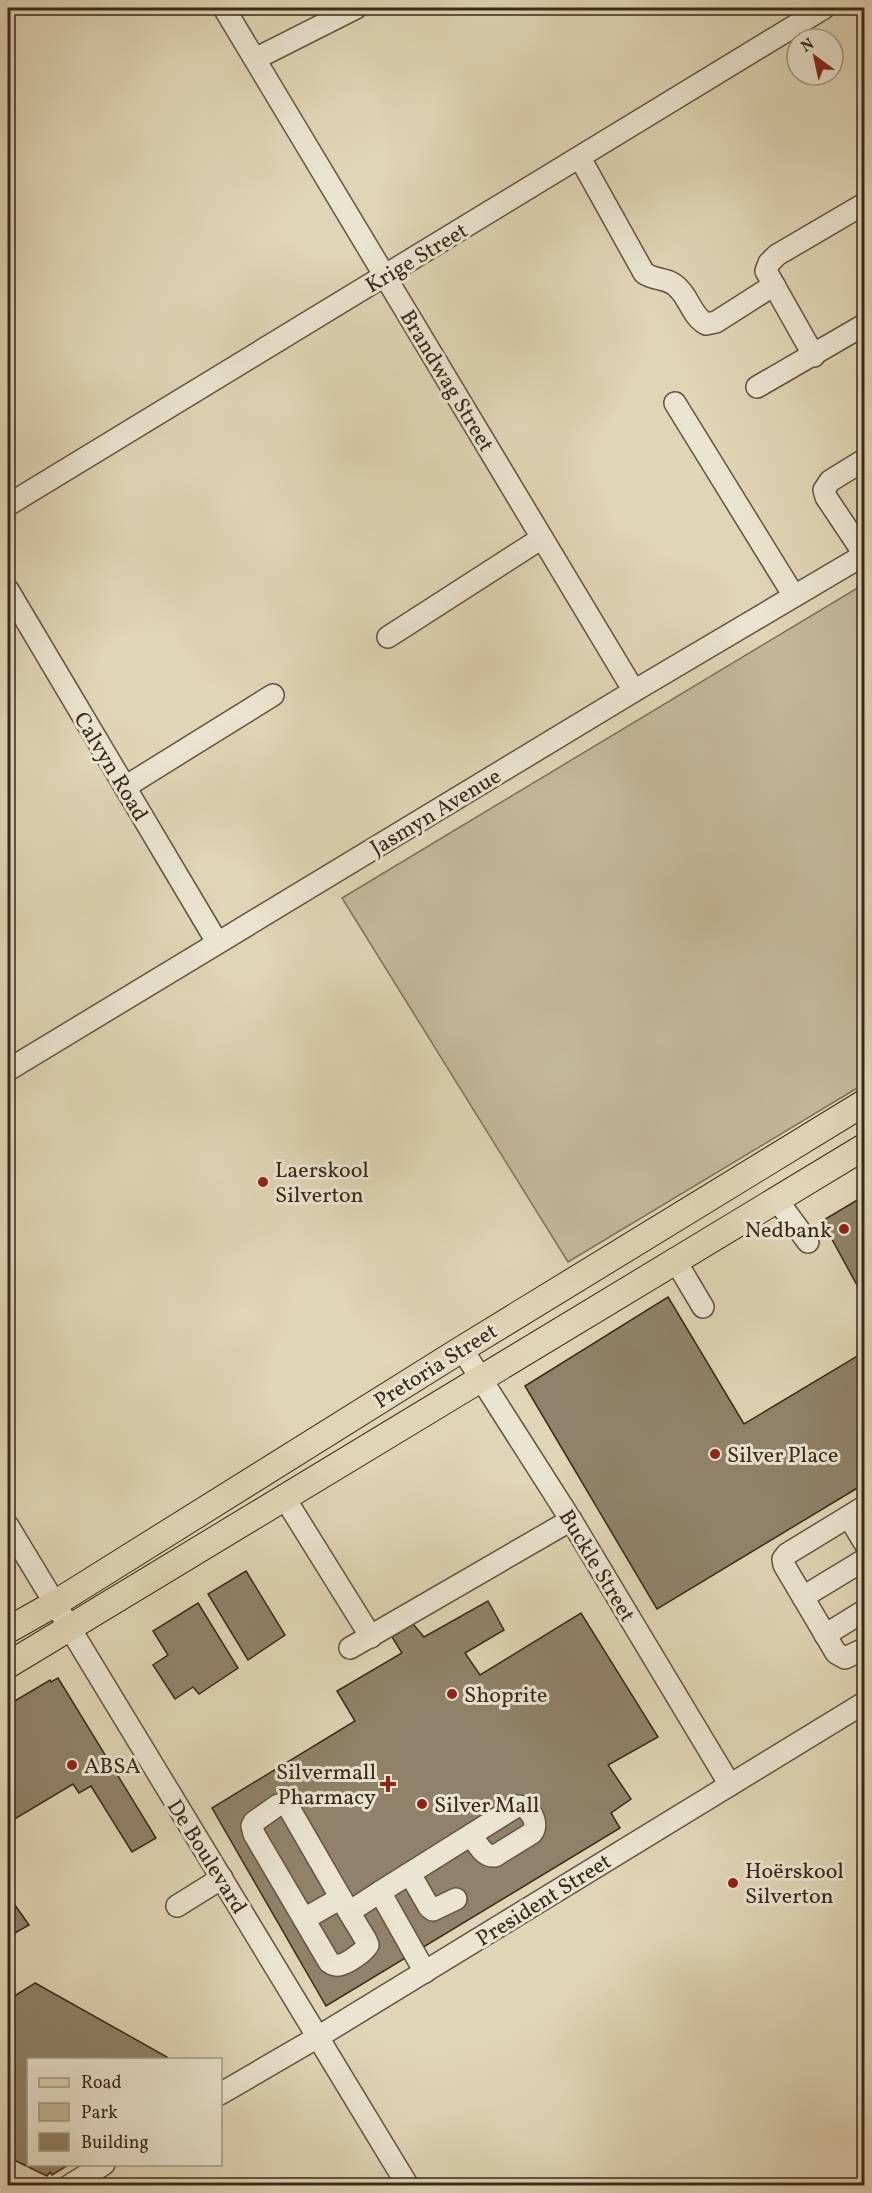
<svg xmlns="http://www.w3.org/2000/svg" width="872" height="2193" viewBox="0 0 872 2193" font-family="Vollkorn,serif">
<rect width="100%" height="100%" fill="#e0d5b6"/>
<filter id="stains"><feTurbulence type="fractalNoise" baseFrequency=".00333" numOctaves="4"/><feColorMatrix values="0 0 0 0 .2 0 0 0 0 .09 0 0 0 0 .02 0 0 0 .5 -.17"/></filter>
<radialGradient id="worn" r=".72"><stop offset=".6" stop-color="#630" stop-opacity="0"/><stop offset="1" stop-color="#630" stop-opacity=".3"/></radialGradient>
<!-- green -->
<polygon fill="#c4b89b" stroke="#7e705a" stroke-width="1.5" points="864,584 864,1084 568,1262 342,898"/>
<!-- building -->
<g fill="#90826a" stroke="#392918" stroke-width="1.5">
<polygon points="864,1196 864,1298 822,1221"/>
<polygon points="668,1297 744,1424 864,1352 864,1484 657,1609 525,1386"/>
<polygon points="246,1571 285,1635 248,1660 208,1594"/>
<polygon points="488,1601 504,1630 465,1653 480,1675 581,1613 658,1737 608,1765 631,1799 611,1813 620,1828 326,2006 212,1808 355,1721 337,1691 402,1653 392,1637 413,1624 424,1637"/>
<polygon points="198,1603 238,1668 199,1694 193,1687 175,1699 153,1665 168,1655 153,1631"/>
<polygon points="58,1678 156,1838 132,1852 91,1786 79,1793 73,1784 8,1823 8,1705 50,1680 51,1682"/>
<polygon points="8,1895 29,1925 8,1937"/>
<polygon points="35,1983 167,2057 169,2060 28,2060 28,2164 70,2164 52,2175 50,2172 47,2176 14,2160 8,2171 8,2000"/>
</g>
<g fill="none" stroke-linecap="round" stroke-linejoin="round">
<defs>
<g id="minor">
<polyline points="224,8 634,691"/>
<polyline points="255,59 356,8"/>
<path d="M580,158L644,273C655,281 669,277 679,289C690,300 692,316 706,324L716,322L774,285"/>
<polyline points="814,356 766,271 769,263 777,255 864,204"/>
<polyline points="757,387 864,325"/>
<polyline points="675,403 794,596"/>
<polyline points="864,460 830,481 824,490 826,497 864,554"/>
<path d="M8,505C280,339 553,175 824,8"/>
<polyline points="8,590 217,942"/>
<polyline points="388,637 542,538"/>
<polyline points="125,787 273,695"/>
<polyline points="8,1070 634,691 864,555"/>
<polyline points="777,1200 808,1242"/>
<polyline points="675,1260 703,1307"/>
<polyline points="462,1349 571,1520 730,1785"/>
<polyline points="284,1497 371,1637"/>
<polyline points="864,1507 787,1554 783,1559 784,1565 836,1653 845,1658 864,1649"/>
<polyline points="849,1517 864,1542"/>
<polyline points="8,1526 408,2186"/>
<polyline points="803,1597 864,1560"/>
<polyline points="825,1635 864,1611"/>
<polyline points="350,1648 571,1520"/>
<polyline points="410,1874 429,1907 433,1910 456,1899"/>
<polyline points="177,1906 222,1878"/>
<path d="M349,1912L289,1808L284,1804L278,1805L254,1822L252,1826L254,1834L329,1962C332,1964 334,1966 339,1965C347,1964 364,1952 368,1945L366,1940L349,1912L380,1892"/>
<polyline points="304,1919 341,1898"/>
<path d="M425,1972L380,1892L517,1806C529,1805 540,1823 532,1833L495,1856C483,1857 478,1844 471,1835"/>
<polyline points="220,2094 318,2037 864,1703"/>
<polyline points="69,2186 104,2164"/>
</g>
<g id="major">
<polyline points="8,1630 54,1604 462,1349 864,1103"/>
<polyline points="8,1665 864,1147"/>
</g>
</defs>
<!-- minor casing -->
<use href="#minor" stroke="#635440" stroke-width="24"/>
<!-- major casing -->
<use href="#major" stroke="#392918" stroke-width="28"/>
<!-- minor -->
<use href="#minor" stroke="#ebe4d0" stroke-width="21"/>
<!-- major -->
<use href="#major" stroke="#e0d5b6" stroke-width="26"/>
</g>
<!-- markers -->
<g fill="#8f2418" stroke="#ebe4d0" stroke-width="2">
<circle cx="263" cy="1182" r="6"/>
<circle cx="844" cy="1229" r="6"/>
<circle cx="715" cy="1454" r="6"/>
<circle cx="452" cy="1694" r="6"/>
<circle cx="72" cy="1765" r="6"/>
<path d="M385 1775h6v6h6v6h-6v6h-6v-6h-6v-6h6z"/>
<circle cx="422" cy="1804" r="6"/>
<circle cx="733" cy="1883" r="6"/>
</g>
<g text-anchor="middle" stroke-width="6" stroke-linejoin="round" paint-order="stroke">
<!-- street labels -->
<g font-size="22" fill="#392918" stroke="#ebe4d0">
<text transform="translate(416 257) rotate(-31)" y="8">Krige Street</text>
<text transform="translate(448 380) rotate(59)" y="8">Brandwag Street</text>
<text transform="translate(112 766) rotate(59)" y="8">Calvyn Road</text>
<text transform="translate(435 811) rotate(-31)" y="8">Jasmyn Avenue</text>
<text transform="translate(435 1365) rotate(-32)" y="8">Pretoria Street</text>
<text transform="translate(598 1565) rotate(59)" y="8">Buckle Street</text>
<text transform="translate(208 1856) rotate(58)" y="8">De Boulevard</text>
<text transform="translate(543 1899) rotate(-32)" y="8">President Street</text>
</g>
<!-- poi labels -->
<g font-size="22" fill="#392918" stroke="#ebe4d0" text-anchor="start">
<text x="275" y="1177">Laerskool<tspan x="275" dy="25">Silverton</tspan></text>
<text x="832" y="1237" text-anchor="end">Nedbank</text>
<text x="727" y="1462">Silver Place</text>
<text x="464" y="1702">Shoprite</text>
<text x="84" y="1773">ABSA</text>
<text x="376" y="1779" text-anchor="end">Silvermall<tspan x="376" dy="25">Pharmacy</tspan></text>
<text x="434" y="1812">Silver Mall</text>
<text x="745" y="1878">Hoërskool<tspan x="745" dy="25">Silverton</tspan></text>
</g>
</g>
<!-- margin -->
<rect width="872" height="2193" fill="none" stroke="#e0d5b6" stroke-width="30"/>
<rect x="9" y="9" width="854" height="2175" fill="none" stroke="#392918" stroke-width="3"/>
<rect x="15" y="15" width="842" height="2163" fill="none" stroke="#392918" stroke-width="1.5"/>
<!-- legend -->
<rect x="27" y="2058" width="195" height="108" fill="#ebe4d0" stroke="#a49986" stroke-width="1.5"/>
<rect x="39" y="2078" width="30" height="9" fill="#e0d5b6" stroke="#a49986" stroke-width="1.5"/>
<text x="81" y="2088" font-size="18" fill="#392918">Road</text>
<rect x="39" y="2103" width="30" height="18" fill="#c4b89b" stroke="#a49986" stroke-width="1.5"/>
<text x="81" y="2118" font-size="18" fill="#392918">Park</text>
<rect x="39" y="2133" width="30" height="18" fill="#90826a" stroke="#a49986" stroke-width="1.5"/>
<text x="81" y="2148" font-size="18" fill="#392918">Building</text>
<!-- north arrow -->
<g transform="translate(815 57) rotate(327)"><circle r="28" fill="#ebe4d0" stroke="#a49986" stroke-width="1.5"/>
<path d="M0-4.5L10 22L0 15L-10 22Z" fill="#8f2418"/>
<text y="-9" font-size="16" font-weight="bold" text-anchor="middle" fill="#392918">N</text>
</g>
<rect width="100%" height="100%" filter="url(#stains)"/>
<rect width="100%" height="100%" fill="url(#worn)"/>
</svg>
